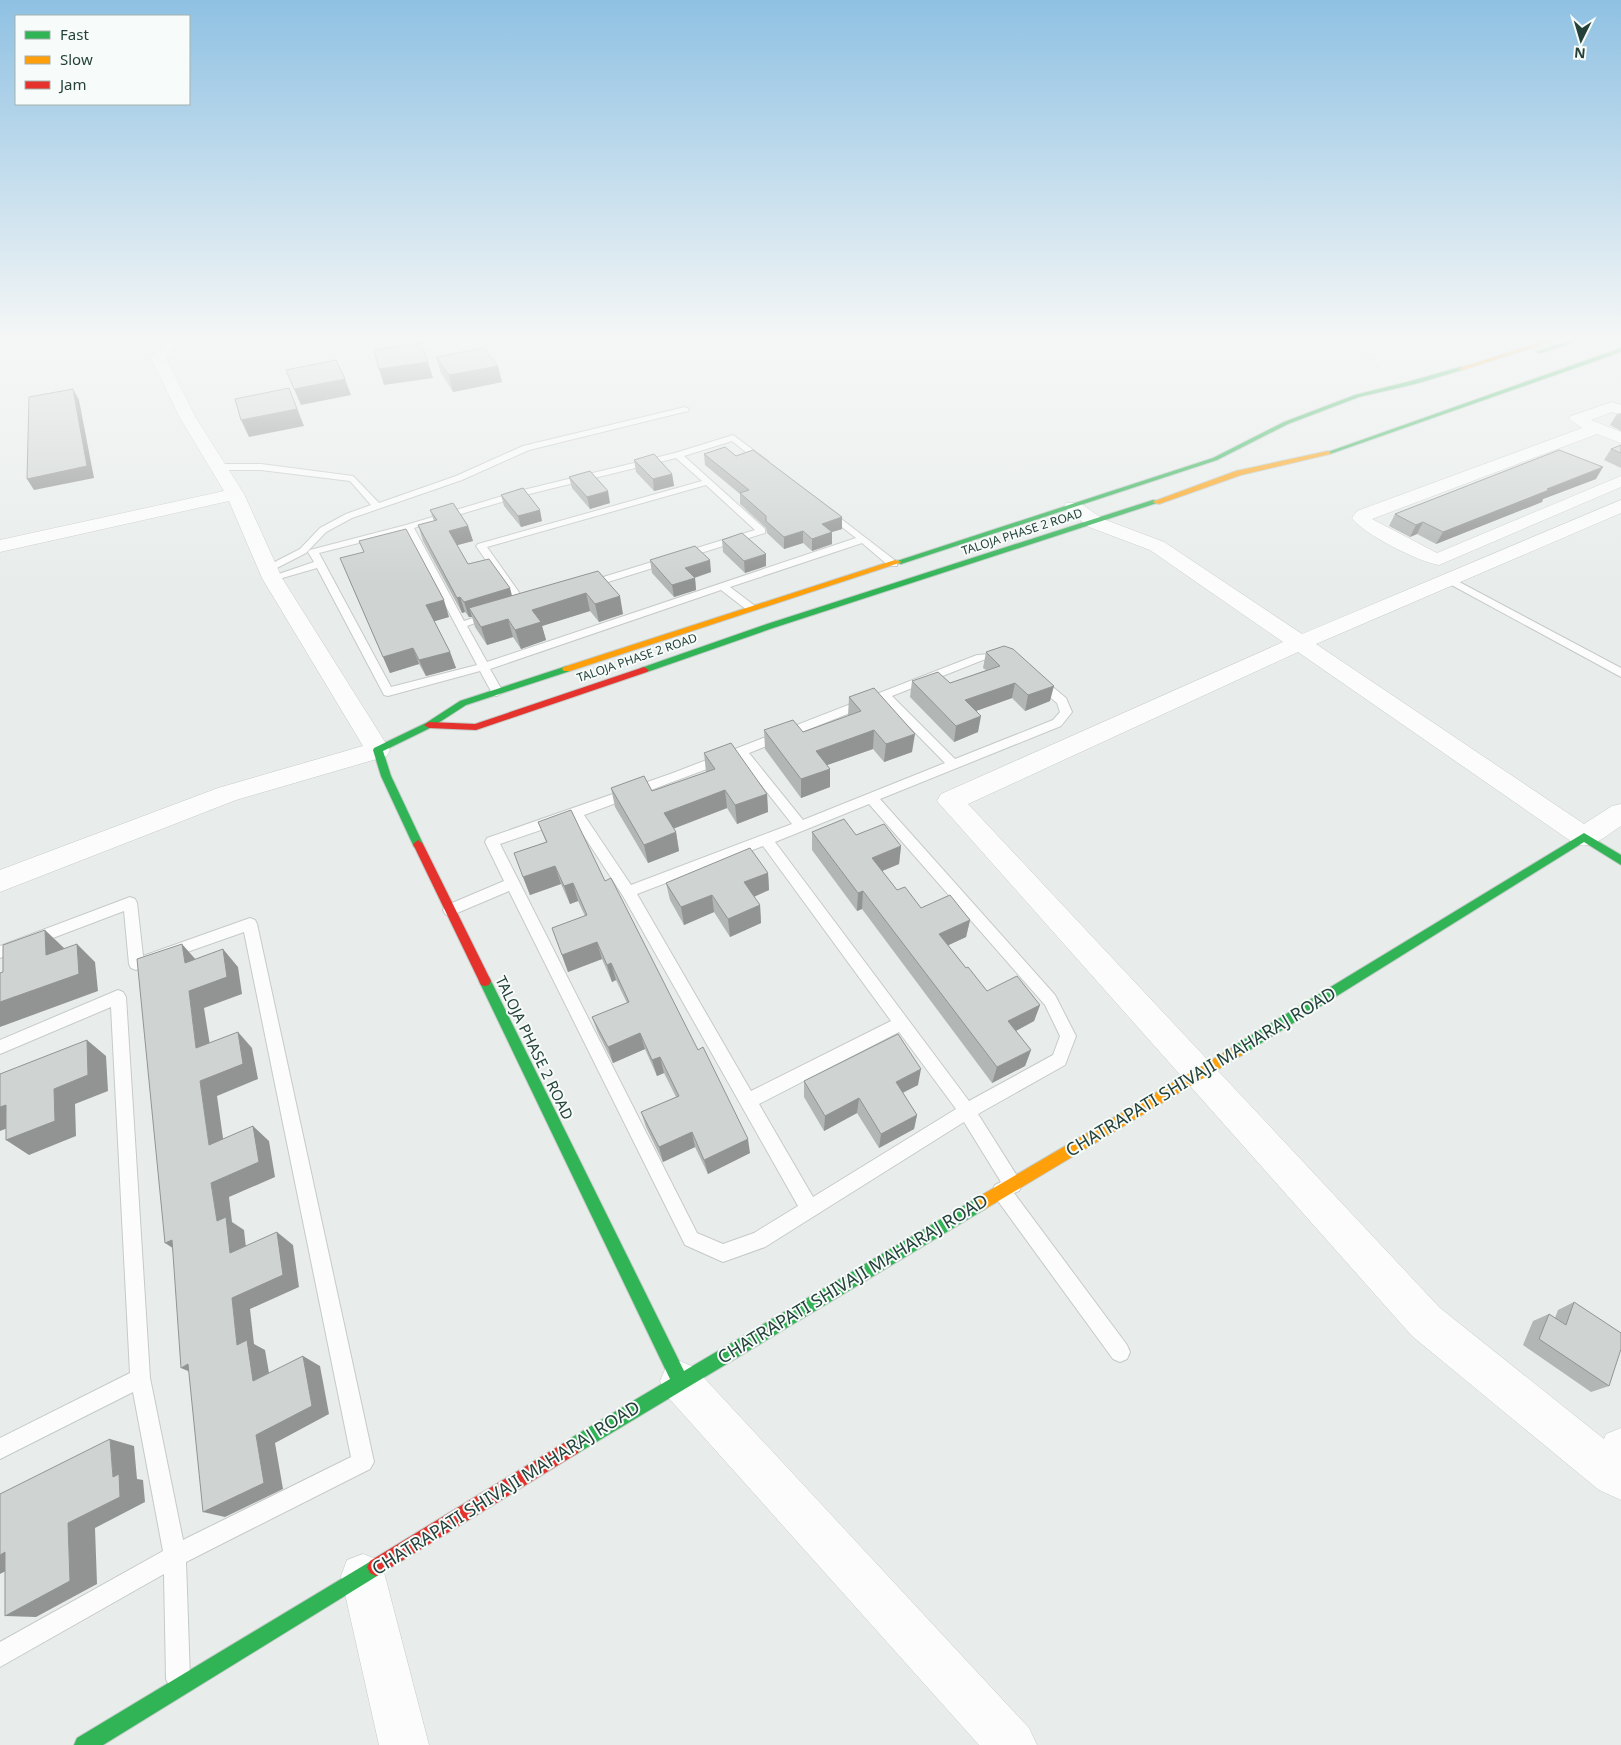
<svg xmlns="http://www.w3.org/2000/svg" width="1621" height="1745" viewBox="0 0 1621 1745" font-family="'Noto Sans',sans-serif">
<rect width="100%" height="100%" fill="#e8edeb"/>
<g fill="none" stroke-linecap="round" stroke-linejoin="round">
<defs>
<g id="lane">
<polygon points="685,407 689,409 688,411 529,450 462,480 352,518 326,532 306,553 269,572 264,569 265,567 300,549 320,528 346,514 371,505 350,481 261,470 219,470 215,467 219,464 261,464 353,476 379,503 456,476 523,446"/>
<path d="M733,435L768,461V465H762L732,441L684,456L765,529V533L592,587H584V583L755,530L706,485L487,547L528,605L527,607H519L476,546L478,544L702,481L676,458L525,495L414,528L464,621L489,613L494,616L467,626L487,662L856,538L824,513L822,511L827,508L897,562V566H889L862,543L730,587L755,606V610H747L721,590L490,669L503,692L497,696L493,695L480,671L388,696L384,695L317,568L272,581L267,578L314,562L308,552L310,550L406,525L519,491L675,453ZM406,531L477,665L391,687L319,553Z"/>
<polygon points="1450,577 1621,668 1621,677 1446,582 1446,578"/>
<path d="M1002,653L1006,654V658L983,660L892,696L955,759L1053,720L1060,712L1057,703L1034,684V678H1042L1066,698L1072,712L1061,726L880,799L1055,995L1076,1036L1065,1065L978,1114L1019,1179L1022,1185L1019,1191L1014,1193L1127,1345L1130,1352L1127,1359L1120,1362L1113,1359L995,1197L992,1191L995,1185L1001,1182L964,1122L765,1247L723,1262L685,1245L509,891L450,916L445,914L443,910L445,906L504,881L485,842L487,838L673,773L977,655ZM883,700L945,763L803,820L749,753ZM739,757L792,824L631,885L584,815ZM869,804L1045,1005L1060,1036L1053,1055L969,1101L775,842ZM573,819L623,896L798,1206L754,1233L723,1244L697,1233L500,844ZM763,846L891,1021L751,1091L637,894ZM899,1032L956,1109L813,1197L759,1104Z"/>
<polygon points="130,897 135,899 137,903 143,956 250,918 255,920 257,924 374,1462 370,1469 186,1562 190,1679 186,1687 178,1691 170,1687 166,1679 164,1574 0,1667 0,1642 163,1551 133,1392 0,1459 0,1438 130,1373 111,1007 0,1054 0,1040 118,990 123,992 126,997 150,1378 183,1540 351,1457 244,932 136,970 131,968 129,964 124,911 0,958 0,946"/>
</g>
<g id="street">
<polygon points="168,339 182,339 166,358 196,418 244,494 282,578 390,750 387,756 236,800 0,892 0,870 218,788 363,746 262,578 229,501 0,552 0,540 224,491 180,418 151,358"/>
<path d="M1612,402L1621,405V415L1612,412L1591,420L1621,432V443L1597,434L1372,519L1437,553L1621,476V487L1439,565C1419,562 1363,534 1352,518L1357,511L1582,428L1569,419L1571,416Z"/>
<path d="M1621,500V513L1316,644L1584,824L1612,806L1621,804V826C1606,835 1593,850 1575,844L1298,652L968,804L1440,1308L1604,1439L1606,1434L1621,1428V1500L1599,1490L1412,1336L937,801L941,794L1283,642L1150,550L1089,527L1064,507L1066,503H1080L1103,519L1164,542L1302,634Z"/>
<polygon points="680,1361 694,1367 1029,1728 1037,1745 979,1745 666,1395 660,1381 666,1367"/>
<polygon points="363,1554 379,1560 385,1576 429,1745 379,1745 341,1576 347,1560"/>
</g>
<g id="fast">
<polygon points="1576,339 1584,339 1541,353 1536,352"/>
<polygon points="1621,348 1621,352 1330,454 1325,453"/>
<polygon points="1460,367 1462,368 1462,370 1415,384 1359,397 1288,424 1217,460 901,564 894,562 1213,458 1284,422 1355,395 1411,381"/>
<polygon points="1153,500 1160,502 773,628 647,672 641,672 639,670 641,668 767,624"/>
<polygon points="567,666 570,667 570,671 466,705 432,727 383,751 391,776 423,844 418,848 414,847 381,776 373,750 374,748 426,723 460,701"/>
<polygon points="1584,833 1621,855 1621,865 1584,842 1242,1055 1237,1057 1232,1055 1230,1051 1232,1047"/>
<polygon points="485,976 489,977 684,1371 975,1199 980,1197 985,1199 987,1204 985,1209 578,1453 572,1456 566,1453 563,1447 566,1441 670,1379 479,981 481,977"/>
<polygon points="376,1558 382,1561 385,1567 382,1573 103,1745 74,1745 77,1738"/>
</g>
<g id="slow">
<polygon points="1551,339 1559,339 1462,370 1457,369"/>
<polygon points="1328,451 1331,453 1330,454 1241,475 1159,504 1152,502 1236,471"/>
<polygon points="895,560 902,562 570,671 564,671 562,669 564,667"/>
<polygon points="1237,1045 1242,1047 1244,1051 1242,1055 985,1209 980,1211 975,1209 973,1204 975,1199"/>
</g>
<g id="jam">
<polygon points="644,667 649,670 647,672 476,730 429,728 424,725 429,722 475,724"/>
<polygon points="418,840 423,844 489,977 491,981 489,985 485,986 481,985 413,844"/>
<polygon points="572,1438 578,1441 581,1447 578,1453 382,1573 376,1576 370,1573 367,1567 370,1561"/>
</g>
</defs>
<!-- lane casing -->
<use href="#lane" stroke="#c5cac8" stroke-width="2"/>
<!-- street casing -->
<use href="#street" stroke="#c5cac8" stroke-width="1"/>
<!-- fast casing -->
<use href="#fast" stroke="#c3cbc8" stroke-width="2"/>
<!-- slow casing -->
<use href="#slow" stroke="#c3cbc8" stroke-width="2"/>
<!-- jam casing -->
<use href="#jam" stroke="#c3cbc8" stroke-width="2"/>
<!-- path -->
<g stroke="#c3ccca" stroke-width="2" stroke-dasharray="1 2.5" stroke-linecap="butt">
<polyline points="1295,339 1305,344 1358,350"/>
<polyline points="1355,339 1358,350 1385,373"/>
</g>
<!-- lane -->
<use href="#lane" fill="#fcfcfc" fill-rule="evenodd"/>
<!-- street -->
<use href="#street" fill="#fcfcfc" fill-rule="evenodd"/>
<!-- fast -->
<use href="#fast" fill="#30b455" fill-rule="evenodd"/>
<!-- slow -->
<use href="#slow" fill="#ff9f0a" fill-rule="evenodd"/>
<!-- jam -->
<use href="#jam" fill="#e5322d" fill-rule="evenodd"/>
</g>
<!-- wall -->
<g fill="#b2b6b5">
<polygon points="436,357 502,382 453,392 441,373"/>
<polygon points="1621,413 1621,431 1610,425 1617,414"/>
<polygon points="1621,445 1621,468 1604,460 1611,449"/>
<polygon points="704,454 736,456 842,517 842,529 832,532 832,544 812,551 803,543 784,549 767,533 766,528 740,504 740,494 705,465"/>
<polygon points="634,460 672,474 674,486 654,491 636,472"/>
<polygon points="569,477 610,503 590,509 572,488"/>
<polygon points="1596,479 1543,499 1542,502 1436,544 1417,534 1410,537 1389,526 1395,514"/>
<polygon points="501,495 542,521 521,527 504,506"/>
<polygon points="430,510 468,526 473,541 457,545 468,564 512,596 598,571 623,614 599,622 590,611 542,626 546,640 521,649 513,637 487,645 475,627 472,617 469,617 465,612 462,613 423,541 418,525 434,521"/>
<polygon points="722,540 766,554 766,566 745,573 723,552"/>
<polygon points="359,541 449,617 434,621 450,652 456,668 426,676 419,664 390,673 340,558 364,552"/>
<polygon points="650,560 711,572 695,578 696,590 674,597 652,573"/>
<polygon points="986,652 1050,701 1025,711 1012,698 976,711 978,732 954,742 910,697 912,681 950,683 986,670 983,668"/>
<polygon points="849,697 912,752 884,762 873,749 827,765 830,787 801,798 765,749 764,730 803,732 848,716"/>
<polygon points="704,753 767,794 768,812 737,824 727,808 673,829 676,832 679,851 648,863 615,807 611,788 652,791 706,772"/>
<polygon points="538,822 605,881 750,1153 708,1174 695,1147 663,1162 646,1127 641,1112 676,1097 664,1073 657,1076 645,1049 613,1063 598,1033 592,1017 627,1003 616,980 612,982 602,959 568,972 552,928 585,916 578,901 570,904 561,884 530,895 514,853 546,842"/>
<polygon points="812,832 856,835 901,846 899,864 882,871 897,890 921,908 970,920 966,937 948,945 966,968 987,991 1040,1005 1034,1021 1016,1031 1031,1050 1025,1066 992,1083 862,909 857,911 812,850"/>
<polygon points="768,873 769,890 754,897 760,905 761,923 730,937 714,912 684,925 670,900 666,883"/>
<polygon points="804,1081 918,1085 903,1093 917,1115 914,1129 879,1148 857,1113 824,1131 804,1097"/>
<polygon points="1574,1302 1609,1386 1591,1392 1523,1345 1533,1321 1549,1314 1555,1318 1558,1310"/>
</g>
<!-- shaded-wall -->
<g fill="#919493">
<polygon points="428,362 433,378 384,385 379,369"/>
<polygon points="498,366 502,382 453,392 449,375"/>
<polygon points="345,379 351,395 301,405 294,389"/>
<polygon points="289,388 304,426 249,437 241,420"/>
<polygon points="73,389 79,400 94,478 34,490 27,479"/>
<polygon points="1603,467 1596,479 1543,499 1542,502 1436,544 1443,532 1547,489"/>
<polygon points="672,474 674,486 654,491 653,479"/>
<polygon points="608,491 610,503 590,509 587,497"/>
<polygon points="540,510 542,521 521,527 518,516"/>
<polygon points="842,517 842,529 832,532 832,544 812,551 812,539 822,524"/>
<polygon points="1423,522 1417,534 1410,537 1416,525"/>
<polygon points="468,526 473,541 454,546 449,531"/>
<polygon points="803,531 803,543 784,549 784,537"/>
<polygon points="766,554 766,566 745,573 744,561"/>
<polygon points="710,560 711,572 687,580 685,568"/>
<polygon points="695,578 696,590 674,597 672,585"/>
<polygon points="510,588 514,603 469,608 472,617 469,617 464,602"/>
<polygon points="586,593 590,611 542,626 546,640 521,649 515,630 532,610"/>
<polygon points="620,596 623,614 599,622 595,604"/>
<polygon points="460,597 465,612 462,613 457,598"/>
<polygon points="444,600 449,617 432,622 426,605"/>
<polygon points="508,619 513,637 487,645 481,627"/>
<polygon points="413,648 419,664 390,673 383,657"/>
<polygon points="450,652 456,668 426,676 419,660"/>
<polygon points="1015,683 1012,698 962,716 965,700"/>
<polygon points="1054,686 1050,701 1025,711 1028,695"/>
<polygon points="981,716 978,732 954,742 956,726"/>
<polygon points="874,730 873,749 816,769 816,751"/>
<polygon points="915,734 912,752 884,762 886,744"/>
<polygon points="830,769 830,787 801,798 801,779"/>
<polygon points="725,790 727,808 667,831 664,813"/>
<polygon points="767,794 768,812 737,824 735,805"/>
<polygon points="676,832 679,851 648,863 644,845"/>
<polygon points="901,846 899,864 870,876 872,858"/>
<polygon points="555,866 561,884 530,895 523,877"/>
<polygon points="768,873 769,890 746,900 744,882"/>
<polygon points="573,883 578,901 570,904 564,886"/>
<polygon points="863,891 862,909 857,911 858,893"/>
<polygon points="712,895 714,912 684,925 681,907"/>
<polygon points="760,905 761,923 730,937 728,919"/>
<polygon points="970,920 966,937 936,951 939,934"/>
<polygon points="45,930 64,948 65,972 46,955"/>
<polygon points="597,942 602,959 568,972 562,955"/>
<polygon points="77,944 95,962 98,991 0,1027 0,1002"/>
<polygon points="182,944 197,961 185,963"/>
<polygon points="223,949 238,967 242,994 204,1008 213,1064 196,1048 189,991"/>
<polygon points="611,963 616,980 612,982 607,965"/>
<polygon points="1040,1005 1034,1021 1003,1038 1008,1021"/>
<polygon points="238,1032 252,1048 258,1079 217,1096 226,1159 209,1145 200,1081"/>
<polygon points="640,1033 645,1049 613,1063 608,1047"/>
<polygon points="87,1040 106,1056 108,1091 75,1104 76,1136 29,1155 6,1140 54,1089"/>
<polygon points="1031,1050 1025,1066 992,1083 997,1067"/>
<polygon points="660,1057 664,1073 657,1076 652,1060"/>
<polygon points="921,1069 918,1085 893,1097 896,1082"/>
<polygon points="859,1098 857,1113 824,1131 825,1116"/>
<polygon points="6,1105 28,1120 0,1131 0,1107"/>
<polygon points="917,1115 914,1129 879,1148 881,1134"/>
<polygon points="253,1126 269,1141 275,1177 229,1197 232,1222 244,1230 248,1265 230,1253 217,1221 211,1183"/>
<polygon points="692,1132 695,1147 663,1162 659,1147"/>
<polygon points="748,1139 750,1153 708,1174 704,1160"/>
<polygon points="277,1232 293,1245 299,1287 250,1309 254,1344 265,1350 272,1390 253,1381 237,1345 232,1298"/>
<polygon points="172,1240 185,1256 165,1243"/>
<polygon points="303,1356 320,1366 329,1414 275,1443 283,1489 225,1517 203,1512 256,1435"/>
<polygon points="188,1364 202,1377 181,1368"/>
<polygon points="110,1439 134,1446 137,1479 143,1480 145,1502 95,1528 97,1584 36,1617 5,1616 68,1523 113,1477"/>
<polygon points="5,1552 34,1556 0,1574 0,1555"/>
</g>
<!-- building -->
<g fill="#cfd4d2" stroke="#919493">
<polygon points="421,343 428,362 379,369 374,350"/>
<polygon points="484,348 498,366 449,375 436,357"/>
<polygon points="336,360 345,379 294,389 286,370"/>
<polygon points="289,388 297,409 241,420 235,399"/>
<polygon points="73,389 87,466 27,479 29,397"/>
<polygon points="1621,445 1621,453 1611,449"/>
<polygon points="725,447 736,456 753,450 842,517 822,524 832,532 812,539 803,531 784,537 766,521 766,516 740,493 749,490 704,454"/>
<polygon points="1559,450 1603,467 1547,489 1549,490 1443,532 1423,522 1416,525 1395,514"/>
<polygon points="654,454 672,474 653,479 634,460"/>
<polygon points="590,471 608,491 587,497 569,477"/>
<polygon points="523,488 540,510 518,516 501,495"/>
<polygon points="453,503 468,526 449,531 468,564 489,559 510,588 464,602 460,597 457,598 418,525 437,520 430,510"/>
<polygon points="406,529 444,600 426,605 450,652 419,660 413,648 383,657 340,558 364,552 359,541"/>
<polygon points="742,533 766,554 744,561 722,540"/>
<polygon points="695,546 710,560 685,568 695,578 672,585 650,560"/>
<polygon points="598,571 620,596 595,604 586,593 532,610 541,622 515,630 508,619 481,627 469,608"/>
<polygon points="1004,646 1013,649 1054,686 1028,695 1015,683 965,700 981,716 956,726 912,681 938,672 950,683 1000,666 986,652"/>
<polygon points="874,688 915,734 886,744 874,730 816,751 830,769 801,779 764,730 793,720 803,732 861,711 849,697"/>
<polygon points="731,743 767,794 735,805 725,790 664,813 676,832 644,845 611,788 644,776 652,791 715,769 704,753"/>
<polygon points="571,810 605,881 611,878 698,1050 703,1047 748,1139 704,1160 692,1132 659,1147 641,1112 679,1096 660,1057 652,1060 640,1033 608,1047 592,1017 629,1002 611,963 607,965 597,942 562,955 552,928 587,915 573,883 564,886 555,866 523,877 514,853 547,842 538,822"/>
<polygon points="844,819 856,835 884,824 901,846 872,858 897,890 905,887 921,908 950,895 970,920 939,934 966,968 968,967 987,991 1017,976 1040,1005 1008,1021 1031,1050 997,1067 863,891 858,893 812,832"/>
<polygon points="750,848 768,873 744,882 760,905 728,919 712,895 681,907 666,883"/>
<polygon points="45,930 46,955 77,944 79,974 0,1002 0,973 3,972 3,945"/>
<polygon points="182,944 185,963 223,949 227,977 189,991 196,1048 238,1032 243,1064 200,1081 209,1145 253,1126 259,1162 211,1183 217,1221 226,1217 230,1253 277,1232 283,1275 232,1298 237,1345 247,1340 253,1381 303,1356 312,1406 256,1435 264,1483 203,1512 188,1364 181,1368 172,1240 165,1243 137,959"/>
<polygon points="898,1034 921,1069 896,1082 917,1115 881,1134 859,1098 825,1116 804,1081"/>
<polygon points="87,1040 88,1075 54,1089 55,1121 6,1140 6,1105 0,1107 0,1074"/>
<polygon points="1574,1302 1621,1333 1621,1349 1609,1386 1539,1339 1549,1314 1566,1325"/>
<polygon points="110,1439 113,1477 119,1474 120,1497 68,1523 70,1581 5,1616 5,1552 0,1555 0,1494"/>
</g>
<!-- sky -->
<linearGradient id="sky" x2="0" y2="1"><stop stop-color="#8fc1e3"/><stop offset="0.58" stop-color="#f5f7f6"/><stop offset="1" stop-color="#f5f7f6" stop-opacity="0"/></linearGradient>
<rect width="1621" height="583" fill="url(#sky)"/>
<g text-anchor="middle" stroke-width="4" stroke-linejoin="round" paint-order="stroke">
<!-- far-street labels -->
<g font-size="12" fill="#24423a" stroke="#f7fbf9">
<text transform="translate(1022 532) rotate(-18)" y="4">TALOJA PHASE 2 ROAD</text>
<text transform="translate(637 658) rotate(-19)" y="4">TALOJA PHASE 2 ROAD</text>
</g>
<!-- street labels -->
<g font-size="15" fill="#24423a" stroke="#f7fbf9">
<text transform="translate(534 1048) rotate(64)" y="5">TALOJA PHASE 2 ROAD</text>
</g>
<!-- near-street labels -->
<g font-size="18" fill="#24423a" stroke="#f7fbf9">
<text transform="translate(1201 1072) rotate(-31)" y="6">CHATRAPATI SHIVAJI MAHARAJ ROAD</text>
<text transform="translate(853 1279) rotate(-31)" y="6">CHATRAPATI SHIVAJI MAHARAJ ROAD</text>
<text transform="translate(506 1488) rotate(-32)" y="6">CHATRAPATI SHIVAJI MAHARAJ ROAD</text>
</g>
</g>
<!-- legend -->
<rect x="15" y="15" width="175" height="90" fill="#f7fbf9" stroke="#a3b1ad"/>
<rect x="25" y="31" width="25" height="8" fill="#30b455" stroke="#a3b1ad"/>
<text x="60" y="40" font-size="15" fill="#24423a">Fast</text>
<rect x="25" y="56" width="25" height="8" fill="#ff9f0a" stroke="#a3b1ad"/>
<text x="60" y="65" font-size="15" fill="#24423a">Slow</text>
<rect x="25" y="81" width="25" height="8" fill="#e5322d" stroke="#a3b1ad"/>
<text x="60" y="90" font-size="15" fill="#24423a">Jam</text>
<!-- north arrow -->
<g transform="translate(1581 40) rotate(185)" stroke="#f7fbf9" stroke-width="4" paint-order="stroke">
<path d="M0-4L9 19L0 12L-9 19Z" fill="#24423a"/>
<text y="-8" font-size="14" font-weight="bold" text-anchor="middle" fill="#24423a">N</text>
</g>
</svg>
